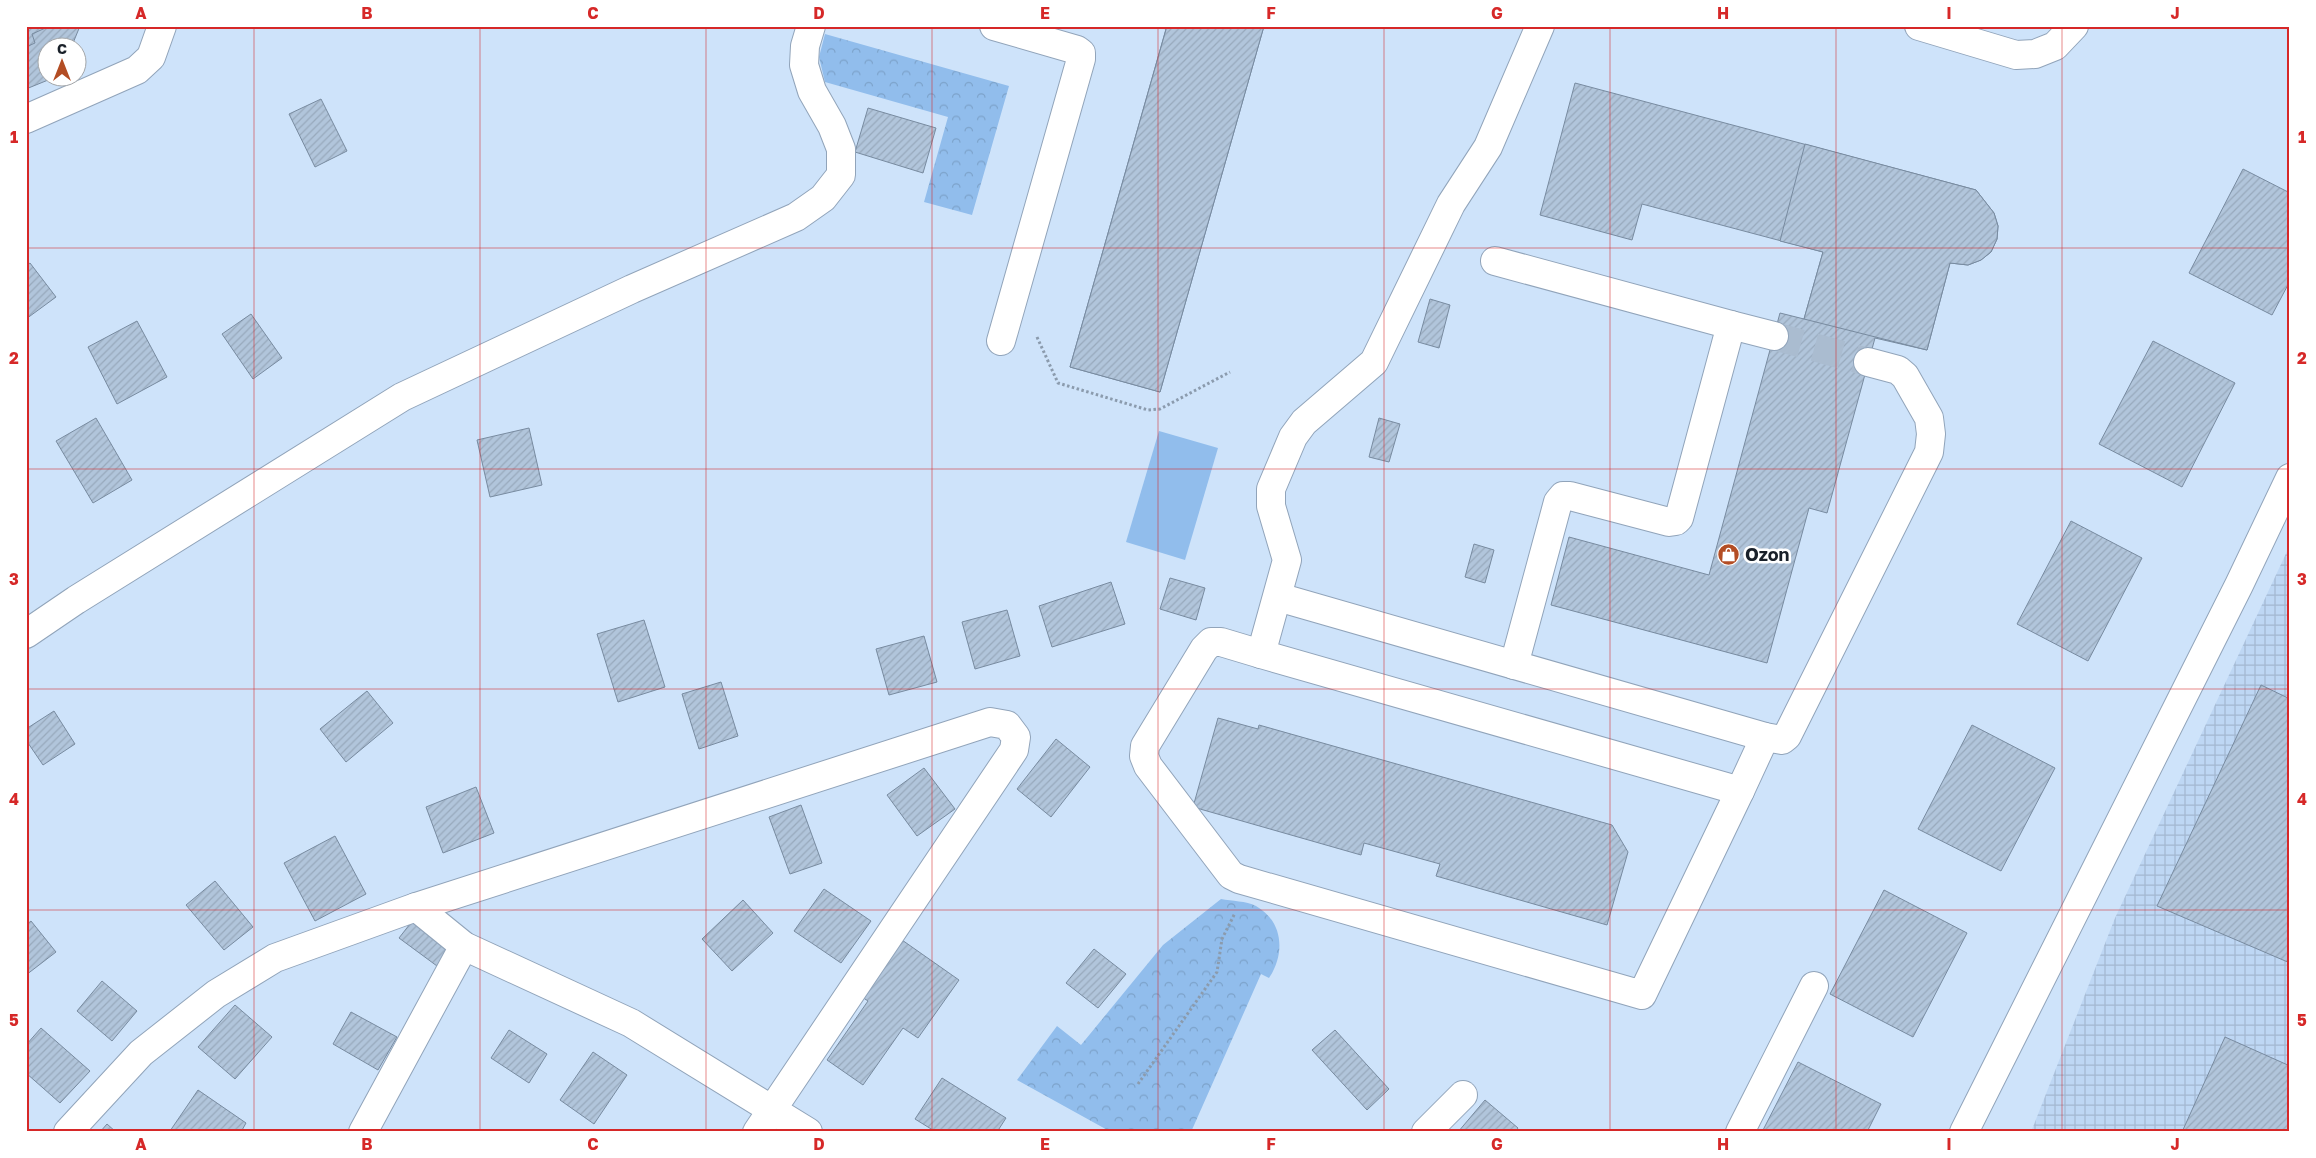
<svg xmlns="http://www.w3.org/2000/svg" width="2316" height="1158" viewBox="0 0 2316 1158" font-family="'Golos Text',sans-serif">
<defs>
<pattern id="industrial-grid" width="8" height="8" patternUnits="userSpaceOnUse" patternTransform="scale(1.25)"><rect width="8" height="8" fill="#bed7f4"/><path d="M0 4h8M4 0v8" fill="none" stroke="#a3b8d1"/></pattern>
<pattern id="park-crowns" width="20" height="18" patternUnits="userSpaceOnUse" patternTransform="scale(1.25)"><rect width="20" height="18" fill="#91bdec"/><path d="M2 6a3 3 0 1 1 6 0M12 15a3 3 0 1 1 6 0" fill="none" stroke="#7ca2ca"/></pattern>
<pattern id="building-hatch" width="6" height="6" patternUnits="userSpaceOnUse" patternTransform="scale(1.25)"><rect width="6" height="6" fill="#b1c5db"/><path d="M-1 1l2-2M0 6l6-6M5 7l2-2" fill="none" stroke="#98a9bc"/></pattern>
</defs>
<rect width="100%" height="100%" fill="#cee3fa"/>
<!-- industrial -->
<polygon fill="url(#industrial-grid)" points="2290,545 2290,1132 2031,1132 2115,918"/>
<!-- grass -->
<polygon fill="#91bdec" points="1159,431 1218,448 1185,560 1126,542"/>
<!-- park -->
<g fill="url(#park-crowns)">
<polygon points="825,34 1009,86 972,215 924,202 948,117 825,82 819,57"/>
<path d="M1221,899C1232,901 1246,901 1256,906C1284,922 1285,954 1269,978L1261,974L1191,1132H1111L1017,1080L1057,1026L1081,1045L1163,945Z"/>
</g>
<!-- building -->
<g fill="url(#building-hatch)" stroke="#788ba0">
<polygon points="26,26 80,26 71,48 48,48 48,78 53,78 26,89"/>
<polygon points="26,26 50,26 32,34 35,43 26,47"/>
<polygon points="1155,26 1264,26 1160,392 1070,367 1166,29"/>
<polygon points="1167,26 1264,26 1160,392 1070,367"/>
<polygon points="1575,83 1976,190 1994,213 1998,226 1997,239 1991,252 1981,260 1968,265 1950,263 1927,350 1875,338 1827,513 1809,508 1767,663 1551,605 1569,537 1709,575 1780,313 1804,319 1823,252 1642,204 1632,240 1540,215"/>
<polygon points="321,99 347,151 315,167 289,114"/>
<polygon points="868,108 936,128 923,173 855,152"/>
<polygon points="1805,144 1976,190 1994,213 1998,226 1997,239 1991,252 1981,260 1968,265 1950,263 1927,350 1804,319 1823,252 1780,241"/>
<polygon points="2243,169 2290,193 2290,281 2272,315 2189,273"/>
<polygon points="30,263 56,297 26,319 26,266"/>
<polygon points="1430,299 1450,305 1439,348 1418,342"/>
<polygon points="251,314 282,358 253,379 222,334"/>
<polygon points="137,321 167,377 117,404 88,347"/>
<polygon points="2153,341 2235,383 2182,487 2099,444"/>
<polygon points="96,418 132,480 93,503 56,441"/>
<polygon points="1379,418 1400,424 1389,462 1369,457"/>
<polygon points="529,428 542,485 490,497 477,440"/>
<polygon points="2071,521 2142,558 2088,661 2017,624"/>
<polygon points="1474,544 1494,550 1485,583 1465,577"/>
<polygon points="1170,578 1205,588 1196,620 1160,609"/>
<polygon points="1111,582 1125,624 1052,647 1039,606"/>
<polygon points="1007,610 1020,656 975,669 962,622"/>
<polygon points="644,620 665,687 618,702 597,634"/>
<polygon points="924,636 937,682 889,695 876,649"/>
<polygon points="721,682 738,736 699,749 682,694"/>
<polygon points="2261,685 2290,699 2290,963 2157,906"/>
<polygon points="367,691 393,723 346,762 320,729"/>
<polygon points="54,711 75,744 43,765 26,740 26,729"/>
<polygon points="1218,718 1258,729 1259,725 1612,825 1628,852 1607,925 1436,876 1440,864 1364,843 1361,855 1193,807"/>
<polygon points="1972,725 2055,768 2001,871 1918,829"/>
<polygon points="1056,739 1090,767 1051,817 1017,789"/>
<polygon points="924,768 955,809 917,836 887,795"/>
<polygon points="476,787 494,833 443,853 426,807"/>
<polygon points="801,805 822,863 790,874 769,817"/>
<polygon points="335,836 366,894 315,921 284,863"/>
<polygon points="215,881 253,927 224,950 186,905"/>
<polygon points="824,889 871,921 841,963 794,931"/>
<polygon points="1884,890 1967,933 1913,1037 1830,994"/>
<polygon points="743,900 773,933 732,971 702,939"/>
<polygon points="424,906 461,933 437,966 399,938"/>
<polygon points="31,921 56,952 26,975 26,925"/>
<polygon points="902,940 959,980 918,1038 903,1028 863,1085 827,1060 868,1001 862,997"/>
<polygon points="1094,949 1126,974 1098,1008 1066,983"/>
<polygon points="102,981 137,1011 112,1041 77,1011"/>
<polygon points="235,1005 272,1037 235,1079 198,1047"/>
<polygon points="351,1012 397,1037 378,1070 333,1044"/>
<polygon points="41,1028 90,1071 60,1103 26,1073 26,1045"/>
<polygon points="509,1030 547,1054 529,1083 491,1058"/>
<polygon points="1335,1030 1389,1089 1367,1110 1312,1050"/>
<polygon points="2225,1037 2290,1066 2290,1132 2182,1132"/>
<polygon points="593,1052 627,1075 594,1124 560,1100"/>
<polygon points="1798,1062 1881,1104 1867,1132 1762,1132"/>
<polygon points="942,1078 1006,1118 997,1132 936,1132 915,1119"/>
<polygon points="198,1090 246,1123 241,1132 170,1131"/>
<polygon points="1485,1100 1518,1128 1515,1132 1458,1132"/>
<polygon points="107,1124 116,1132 100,1132"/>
</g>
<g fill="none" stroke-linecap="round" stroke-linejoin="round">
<!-- minor-tunnel -->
<polyline stroke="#aabcd0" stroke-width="28" stroke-dasharray="28 14" stroke-linecap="butt" points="1774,336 1868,362"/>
<defs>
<g id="minor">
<polyline points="994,26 1077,50 1081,53 1081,59 1001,341"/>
<polyline points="1919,26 2016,55 2035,54 2055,46 2074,26"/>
<polyline points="26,119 137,70 151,57 162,26"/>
<polyline points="1495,261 1731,325"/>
<polyline points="1278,597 1765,737 1782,740 1787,736 1929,452 1931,434 1929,418 1905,376 1898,370 1868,362"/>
<polyline points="26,634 76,600 402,397 632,289 796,217 823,198 841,175 841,149 832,126 812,91 804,65 805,46 811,26"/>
<polygon points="1211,642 1221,642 1261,654 1740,791 1642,995 1239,879 1231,875 1148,766 1144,756 1145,746 1204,649"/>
<polyline points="1261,654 1287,560 1271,506 1271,489 1293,437 1304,422 1374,362 1451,204 1488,147 1540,26"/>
<polyline points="1514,665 1558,502 1563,496 1570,496 1669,522 1676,521 1679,518 1731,325 1774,336"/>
<polyline points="1740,791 1765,737"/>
<polyline points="416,907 990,722 1007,725 1016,737 1014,750 757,1132"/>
<polyline points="68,1132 141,1053 216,994 275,958 416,907 464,946 631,1023 808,1132"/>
<polyline points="363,1132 464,946"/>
<polyline points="1426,1132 1463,1095"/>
<polyline points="1740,1132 1814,986"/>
<polyline points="1964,1132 2239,585 2290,478"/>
</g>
</defs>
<!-- minor casing -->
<use href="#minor" stroke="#91a4ba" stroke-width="30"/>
<!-- path -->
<g stroke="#8b9bad" stroke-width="3" stroke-dasharray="2.5 2.5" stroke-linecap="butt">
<polyline points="1037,337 1058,383 1148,410 1160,409 1230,372"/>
<polyline points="1138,1084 1217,972 1222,939 1235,913"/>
</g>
<!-- minor -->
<use href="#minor" stroke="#fff" stroke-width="28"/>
</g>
<!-- grid -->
<path fill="none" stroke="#d62828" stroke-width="1" stroke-opacity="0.55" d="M254,26V1132M480,26V1132M706,26V1132M932,26V1132M1158,26V1132M1384,26V1132M1610,26V1132M1836,26V1132M2062,26V1132M26,248H2290M26,469H2290M26,689H2290M26,910H2290"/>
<!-- icons -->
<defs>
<symbol id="shop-disc" viewBox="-11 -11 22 22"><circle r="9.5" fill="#b34d24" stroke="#fff"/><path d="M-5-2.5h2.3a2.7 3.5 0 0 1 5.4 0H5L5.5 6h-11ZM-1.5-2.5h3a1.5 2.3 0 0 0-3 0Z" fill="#fff"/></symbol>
</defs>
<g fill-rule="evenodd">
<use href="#shop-disc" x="1716" y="542" width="25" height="25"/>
</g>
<g text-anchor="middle" stroke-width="5" stroke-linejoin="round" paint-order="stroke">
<!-- poi labels -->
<g font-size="18" font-weight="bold" fill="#192029" stroke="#fff" text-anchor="start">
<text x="1745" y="561">Ozon</text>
</g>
</g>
<!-- border -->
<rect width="2316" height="1158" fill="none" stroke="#ffffff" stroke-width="55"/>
<!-- north arrow -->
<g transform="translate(62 62)"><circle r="24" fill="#ffffff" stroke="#a3a6a9"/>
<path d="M0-4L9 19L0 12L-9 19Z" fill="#b34d24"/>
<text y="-8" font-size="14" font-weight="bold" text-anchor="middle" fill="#192029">С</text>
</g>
<rect x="28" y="28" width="2260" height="1102" fill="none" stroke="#d62828" stroke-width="2"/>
<g font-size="16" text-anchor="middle" font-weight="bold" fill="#d62828">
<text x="141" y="19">A</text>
<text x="367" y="19">B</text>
<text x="593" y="19">C</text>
<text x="819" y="19">D</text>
<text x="1045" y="19">E</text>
<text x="1271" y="19">F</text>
<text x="1497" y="19">G</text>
<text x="1723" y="19">H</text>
<text x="1949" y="19">I</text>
<text x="2175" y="19">J</text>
<text x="14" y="143">1</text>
<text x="2302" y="143">1</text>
<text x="14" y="364">2</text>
<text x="2302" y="364">2</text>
<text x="14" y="585">3</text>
<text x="2302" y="585">3</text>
<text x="14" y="805">4</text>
<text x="2302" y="805">4</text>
<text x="14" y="1026">5</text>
<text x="2302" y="1026">5</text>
<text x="141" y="1150">A</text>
<text x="367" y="1150">B</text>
<text x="593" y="1150">C</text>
<text x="819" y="1150">D</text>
<text x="1045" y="1150">E</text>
<text x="1271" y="1150">F</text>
<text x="1497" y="1150">G</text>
<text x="1723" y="1150">H</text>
<text x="1949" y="1150">I</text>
<text x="2175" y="1150">J</text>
</g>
</svg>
